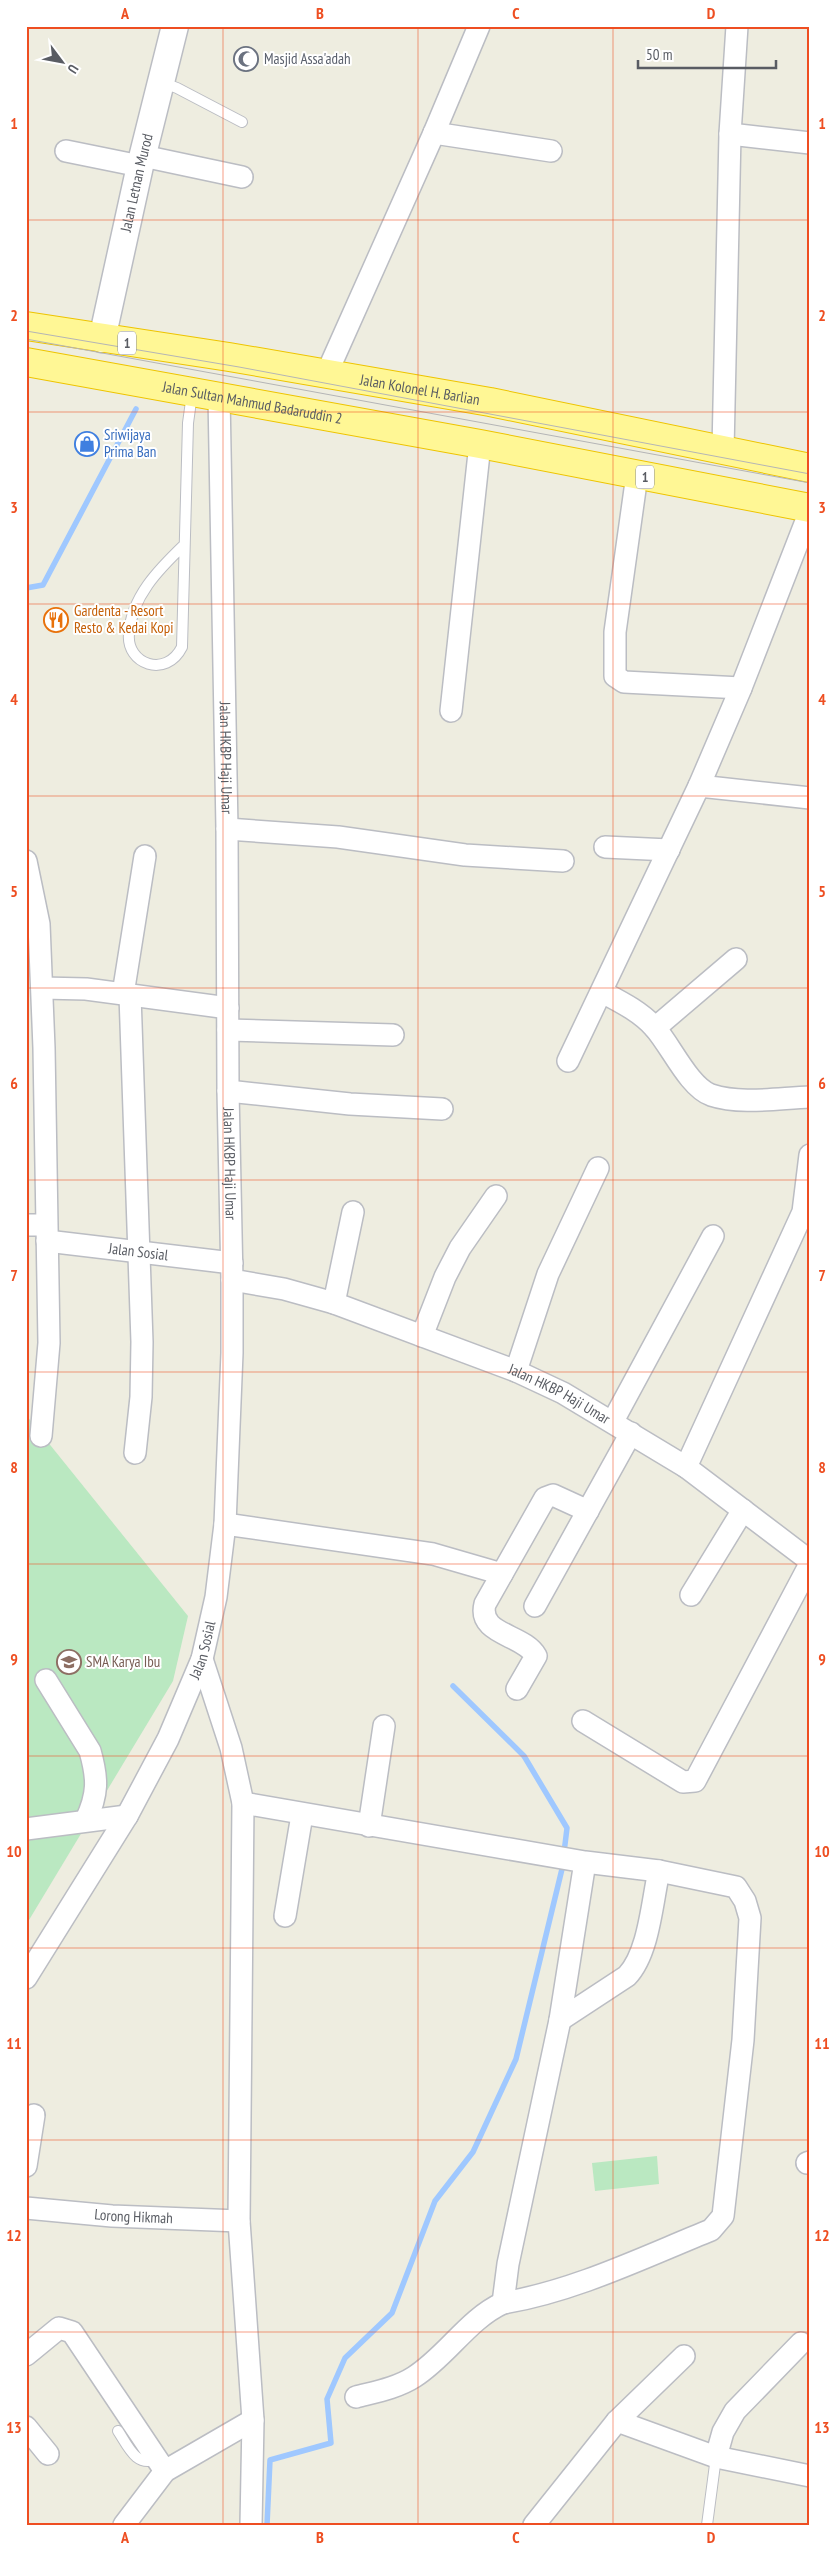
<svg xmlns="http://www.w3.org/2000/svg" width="836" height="2551" viewBox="0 0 836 2551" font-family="'PT Sans Narrow',sans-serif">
<rect width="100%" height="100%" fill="#eeede0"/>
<!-- green -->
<g fill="#bae8c1">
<polygon points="26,1415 188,1616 173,1681 26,1925"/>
<polygon points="657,2156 659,2184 595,2191 592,2163"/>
</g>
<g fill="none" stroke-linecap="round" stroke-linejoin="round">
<!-- stream -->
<g stroke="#9fc8ff" stroke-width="5.5">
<polyline points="26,588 43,585 136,409"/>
<polyline points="267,2525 270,2460 331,2443 327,2399 345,2358 392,2313 435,2201 473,2152 516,2059 562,1869 567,1828 524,1756 453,1686"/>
</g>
<defs>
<g id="service">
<polyline points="161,82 177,88 242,122"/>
<path d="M184,545C159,569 131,597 129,634C126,664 166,679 182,647L188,423L192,394"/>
<path d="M118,2431C128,2446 136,2468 157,2459"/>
<polyline points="707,2525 716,2457"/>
</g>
<g id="minor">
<polyline points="434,133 551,151"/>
<polyline points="730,134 810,143"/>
<polyline points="66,151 140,166"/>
<polyline points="143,156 242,177"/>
<polyline points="326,375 434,133 479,26"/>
<path id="s1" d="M219,396L227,829L228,1091L232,1280L284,1289L334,1303L516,1371L563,1393L686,1467L810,1561"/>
<polyline points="723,450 730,134 737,26"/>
<polyline points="637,475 615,632 615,676 624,682 741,688"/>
<polyline points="451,711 480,444"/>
<polyline points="699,786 810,798"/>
<polyline points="227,829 338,837 465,855 563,861"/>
<polyline points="605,847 669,850"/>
<polyline points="26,861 39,924 44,1048 49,1343 41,1436"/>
<polyline points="42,988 86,989 228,1008"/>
<path d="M602,992C621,1002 641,1012 655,1028C671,1046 689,1087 711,1095C741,1105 779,1098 810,1097"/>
<polyline points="123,994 145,856"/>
<polyline points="130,995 142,1342 141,1397 135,1453"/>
<polyline points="655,1028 736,959"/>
<polyline points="228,1030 393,1035"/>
<polyline points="568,1061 699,786 741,688 810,511"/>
<polyline points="228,1091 350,1104 442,1109"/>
<polyline points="26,1225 46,1225"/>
<path id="s2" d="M47,1241L232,1263"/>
<polyline points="334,1303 353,1212"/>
<polyline points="422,1336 445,1277 460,1248 496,1196"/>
<polyline points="516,1371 548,1274 598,1168"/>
<polyline points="613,1421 713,1236"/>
<polyline points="686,1467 803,1212 810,1155"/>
<polyline points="225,1524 433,1554 502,1574"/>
<polyline points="691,1595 743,1510"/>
<polyline points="535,1606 631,1433"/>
<polyline points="202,1659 231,1748 243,1803 239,2221 253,2420 251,2525"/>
<path d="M46,1680L90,1751C98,1779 98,1794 86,1820"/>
<path d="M517,1689L536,1656C524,1634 477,1635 485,1604L545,1498L553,1495L588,1511"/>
<polyline points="583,1721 683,1782 695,1781 810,1564"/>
<path d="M243,1803L585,1862L659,1871L736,1887L745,1901L750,1918L743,2040L723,2216L711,2230C644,2257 575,2291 503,2303L508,2264L560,2020L585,1862"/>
<polyline points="369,1826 384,1726"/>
<polyline points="26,1829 127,1816"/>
<polyline points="285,1916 302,1815"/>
<path id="s3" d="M26,1978L127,1816L168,1739L202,1659L216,1597L225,1524L232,1353V1280"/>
<path d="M560,2020L627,1976C649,1953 652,1902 659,1871"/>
<polyline points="807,2163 810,2162"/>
<polyline points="26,2166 34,2115"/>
<path id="s4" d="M26,2208L112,2216L239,2221"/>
<polyline points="26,2355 59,2328 72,2332 165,2471"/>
<path d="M356,2397C375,2392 397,2388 414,2377C447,2356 468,2319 503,2303"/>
<polyline points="617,2421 716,2457 810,2476"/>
<polyline points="26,2427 48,2454"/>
<polyline points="716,2457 723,2432 735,2411 801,2343"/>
<polyline points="124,2525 165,2471 253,2420"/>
<polyline points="534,2525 617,2421 684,2356"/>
</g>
<g id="tertiary">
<path id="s5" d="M102,339L140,166L175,26"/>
</g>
<g id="trunk">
<path id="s6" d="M26,326L229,357L490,402L810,468"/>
<path id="s7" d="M26,362L480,444L810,508"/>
</g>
</defs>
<!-- service casing -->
<use href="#service" stroke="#bbbdc3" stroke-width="12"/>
<!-- minor casing -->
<use href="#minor" stroke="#bbbdc3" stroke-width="24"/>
<!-- tertiary casing -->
<use href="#tertiary" stroke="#bbbdc3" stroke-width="29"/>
<!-- trunk casing -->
<use href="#trunk" stroke="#eec400" stroke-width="30"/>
<!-- service -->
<use href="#service" stroke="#fff" stroke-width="10"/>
<!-- minor -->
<use href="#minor" stroke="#fff" stroke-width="21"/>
<!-- tertiary -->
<use href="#tertiary" stroke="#fff" stroke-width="26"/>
<!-- trunk -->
<use href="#trunk" stroke="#fff795" stroke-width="28"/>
<!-- tram -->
<g stroke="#b5b5b6" stroke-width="1">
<polyline points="26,331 239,367 810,474"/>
<polyline points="26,339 810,483"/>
</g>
</g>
<!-- grid -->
<path fill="none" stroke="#ee4e21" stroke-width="1" stroke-opacity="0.55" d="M223,26V2525M418,26V2525M613,26V2525M26,220H810M26,412H810M26,604H810M26,796H810M26,988H810M26,1180H810M26,1372H810M26,1564H810M26,1756H810M26,1948H810M26,2140H810M26,2332H810"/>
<!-- icons -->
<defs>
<symbol id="mosque-ring" viewBox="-11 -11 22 22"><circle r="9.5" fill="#fff" stroke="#6b7280" stroke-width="1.5"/><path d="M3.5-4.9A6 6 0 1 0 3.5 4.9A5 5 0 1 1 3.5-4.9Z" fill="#6b7280"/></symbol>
<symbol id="shop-ring" viewBox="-11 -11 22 22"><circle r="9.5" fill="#fff" stroke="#3f7fe0" stroke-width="1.5"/><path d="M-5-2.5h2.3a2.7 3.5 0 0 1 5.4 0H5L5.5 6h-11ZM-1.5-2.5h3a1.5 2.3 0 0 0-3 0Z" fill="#3f7fe0"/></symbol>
<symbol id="restaurant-ring" viewBox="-11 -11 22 22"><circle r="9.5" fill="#fff" stroke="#e8710a" stroke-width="1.5"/><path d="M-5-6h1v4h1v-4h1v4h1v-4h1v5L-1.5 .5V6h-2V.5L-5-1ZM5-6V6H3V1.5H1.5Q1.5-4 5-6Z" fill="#e8710a"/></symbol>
<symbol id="school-ring" viewBox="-11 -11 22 22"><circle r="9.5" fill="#fff" stroke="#8d6e63" stroke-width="1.5"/><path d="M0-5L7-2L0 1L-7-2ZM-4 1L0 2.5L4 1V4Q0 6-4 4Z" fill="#8d6e63"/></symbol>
</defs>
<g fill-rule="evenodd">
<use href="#mosque-ring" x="232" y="45" width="28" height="28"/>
<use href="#shop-ring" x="73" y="430" width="28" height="28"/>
<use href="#restaurant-ring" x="42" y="606" width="28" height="28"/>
<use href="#school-ring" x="55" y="1648" width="28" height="28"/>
</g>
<g text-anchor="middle" stroke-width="4" stroke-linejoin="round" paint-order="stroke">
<!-- shield labels -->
<g fill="#fff" stroke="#8b8d92" stroke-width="1">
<rect x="118" y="331.5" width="18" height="23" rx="4"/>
<rect x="636" y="465.5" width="18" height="23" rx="4"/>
</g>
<g font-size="14" font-weight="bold" fill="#595c63">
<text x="127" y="348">1</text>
<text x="645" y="482">1</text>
</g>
<!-- worship labels -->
<g font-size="15" fill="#5b616d" stroke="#fff" text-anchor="start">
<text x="264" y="64">Masjid Assa'adah</text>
</g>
<!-- street labels -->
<g font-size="15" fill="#595c63" stroke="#fff">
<text dy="5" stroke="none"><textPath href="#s5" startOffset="160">Jalan Letnan Murod</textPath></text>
<text dy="5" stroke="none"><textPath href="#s6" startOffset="399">Jalan Kolonel H. Barlian</textPath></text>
<text dy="5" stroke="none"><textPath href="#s7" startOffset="230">Jalan Sultan Mahmud Badaruddin 2</textPath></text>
<text dy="5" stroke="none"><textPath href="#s1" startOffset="362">Jalan HKBP Haji Umar</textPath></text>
<text dy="5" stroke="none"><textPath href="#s1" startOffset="768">Jalan HKBP Haji Umar</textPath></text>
<text dy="5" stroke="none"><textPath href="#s2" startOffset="92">Jalan Sosial</textPath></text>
<text dy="5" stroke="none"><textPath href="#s1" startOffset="1232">Jalan HKBP Haji Umar</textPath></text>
<text dy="5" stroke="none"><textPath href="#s3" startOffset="374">Jalan Sosial</textPath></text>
<text dy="5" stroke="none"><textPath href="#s4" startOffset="108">Lorong Hikmah</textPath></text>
</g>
<!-- shop labels -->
<g font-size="15" fill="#366cbe" stroke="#fff" text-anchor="start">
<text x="104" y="440">Sriwijaya<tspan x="104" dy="17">Prima Ban</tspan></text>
</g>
<!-- food labels -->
<g font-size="15" fill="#c56008" stroke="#fff" text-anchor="start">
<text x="74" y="616">Gardenta - Resort<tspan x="74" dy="17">Resto &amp; Kedai Kopi</tspan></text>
</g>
<!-- education labels -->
<g font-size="15" fill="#785e54" stroke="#fff" text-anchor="start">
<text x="86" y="1667">SMA Karya Ibu</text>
</g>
</g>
<!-- border -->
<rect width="836" height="2551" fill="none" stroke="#ffffff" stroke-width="55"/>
<!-- north arrow -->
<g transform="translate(62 62) rotate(122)" stroke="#ffffff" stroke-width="4" paint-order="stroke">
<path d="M0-4L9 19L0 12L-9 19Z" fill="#595c63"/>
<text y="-8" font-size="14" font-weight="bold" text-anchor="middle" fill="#595c63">U</text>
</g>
<!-- scale -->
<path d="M638 60v8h138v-8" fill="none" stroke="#595c63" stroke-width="2.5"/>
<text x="646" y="60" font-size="15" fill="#595c63" stroke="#ffffff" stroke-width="4" paint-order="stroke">50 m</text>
<rect x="28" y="28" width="780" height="2496" fill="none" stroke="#ee4e21" stroke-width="2"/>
<g font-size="16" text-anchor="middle" font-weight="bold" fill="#ee4e21">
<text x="125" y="19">A</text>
<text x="320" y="19">B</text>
<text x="516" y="19">C</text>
<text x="711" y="19">D</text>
<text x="14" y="129">1</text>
<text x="822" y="129">1</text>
<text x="14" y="321">2</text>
<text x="822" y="321">2</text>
<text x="14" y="513">3</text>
<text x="822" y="513">3</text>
<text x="14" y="705">4</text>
<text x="822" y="705">4</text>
<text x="14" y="897">5</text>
<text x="822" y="897">5</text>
<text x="14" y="1089">6</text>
<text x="822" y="1089">6</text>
<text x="14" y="1281">7</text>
<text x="822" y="1281">7</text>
<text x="14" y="1473">8</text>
<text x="822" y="1473">8</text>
<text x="14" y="1665">9</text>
<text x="822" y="1665">9</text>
<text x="14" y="1857">10</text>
<text x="822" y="1857">10</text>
<text x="14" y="2049">11</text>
<text x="822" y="2049">11</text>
<text x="14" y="2241">12</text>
<text x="822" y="2241">12</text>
<text x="14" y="2433">13</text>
<text x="822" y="2433">13</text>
<text x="125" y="2543">A</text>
<text x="320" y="2543">B</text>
<text x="516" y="2543">C</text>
<text x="711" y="2543">D</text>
</g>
</svg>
